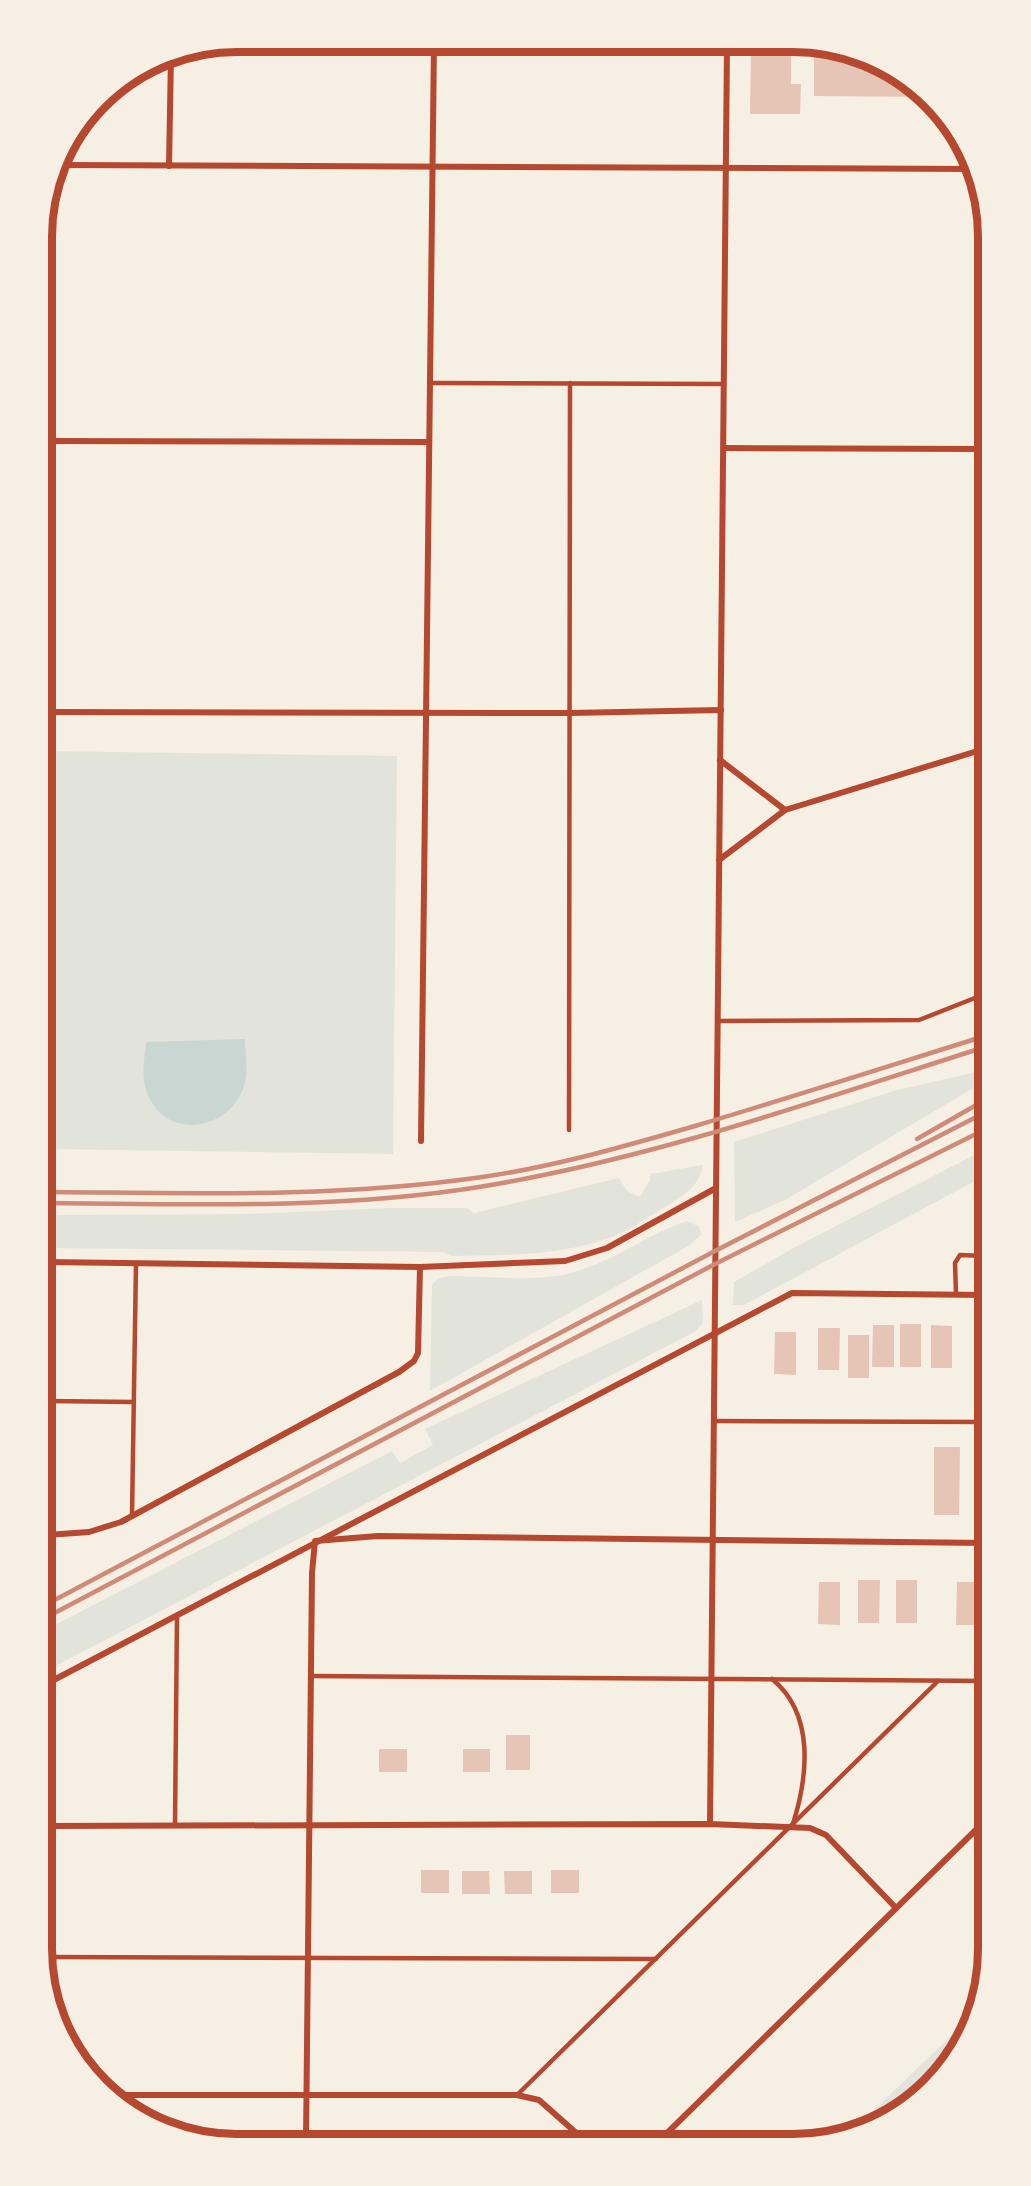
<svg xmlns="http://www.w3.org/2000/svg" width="1031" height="2186" viewBox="0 0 1031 2186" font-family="Figtree,sans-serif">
<rect width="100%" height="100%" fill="#f6efe4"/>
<!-- green -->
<g fill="#e2e4dc">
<polygon points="44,751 397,756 393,1154 46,1149"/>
<polygon points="985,1070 985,1081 785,1200 735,1222 734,1142 897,1090"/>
<polygon points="986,1149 986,1175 744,1305 733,1305 734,1282 799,1245"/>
<path d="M703,1165C699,1188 683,1195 665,1207C648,1217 631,1230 612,1237C561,1256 506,1255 452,1256L443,1252L46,1248V1215L245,1214L390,1208H467L474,1213L619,1178L627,1191L640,1197L650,1180V1174Z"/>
<path d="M687,1221L698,1226L702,1234L690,1245L430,1391L432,1285L437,1279L450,1276C483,1276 524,1281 556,1276C604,1269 642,1236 687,1221Z"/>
<polygon points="702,1300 703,1323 696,1331 48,1670 47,1629 392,1451 400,1463 433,1445 425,1429"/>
<path d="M977,2011C969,2047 932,2090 902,2111C887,2122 865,2128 847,2136Z"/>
</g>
<!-- water -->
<path fill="#c9d6d2" d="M245,1039C245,1053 249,1073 244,1086C232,1126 174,1142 151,1101C140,1082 144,1062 146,1042Z"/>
<!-- building -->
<g fill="#e6c5b7">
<polygon points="751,45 791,45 791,84 801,84 800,114 750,114"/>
<polygon points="814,46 831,46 923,91 928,97 814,96"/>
<rect x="900" y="1324" width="21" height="43"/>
<polygon points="873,1325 894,1325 894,1367 872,1367"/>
<polygon points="931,1325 952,1326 952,1368 931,1368"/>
<polygon points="818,1328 840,1328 839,1370 818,1370"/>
<polygon points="775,1332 796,1332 796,1375 774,1374"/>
<rect x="848" y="1335" width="21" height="43"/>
<polygon points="934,1447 960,1447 959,1515 934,1515"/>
<polygon points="858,1580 880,1580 879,1623 858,1623"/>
<rect x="896" y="1580" width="21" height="43"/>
<polygon points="819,1582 840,1582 840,1625 818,1624"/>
<polygon points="957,1582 978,1582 978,1625 956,1625"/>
<rect x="506" y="1735" width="24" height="35"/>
<rect x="379" y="1749" width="28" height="23"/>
<rect x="463" y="1749" width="27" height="23"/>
<rect x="421" y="1870" width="28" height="23"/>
<rect x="551" y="1870" width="28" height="23"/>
<polygon points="462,1871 489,1871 490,1894 462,1894"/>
<polygon points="504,1871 532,1871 532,1894 505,1894"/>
</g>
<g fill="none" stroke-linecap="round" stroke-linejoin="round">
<!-- service -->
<g stroke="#b5482f" stroke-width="4.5">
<polyline points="430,383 724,384"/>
<polyline points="718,1021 919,1020 985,994"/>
<polyline points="569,1130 570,383"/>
<polyline points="956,1294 955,1263 960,1255 986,1256"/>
<polyline points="47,1401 134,1402"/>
<polyline points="714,1421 987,1422"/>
<polyline points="132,1516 136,1263"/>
<polyline points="311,1676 988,1681"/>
<path d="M772,1679C815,1714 808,1776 793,1824"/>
<polyline points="175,1825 177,1615"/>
<polyline points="49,1957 656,1959"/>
<polyline points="517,2095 938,1681"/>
</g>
<!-- minor -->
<g stroke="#b5482f" stroke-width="6">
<polyline points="58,165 975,169"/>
<polyline points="169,166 171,55"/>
<polyline points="43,441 429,442"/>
<polyline points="724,448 983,449"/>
<polyline points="44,712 570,713 721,710"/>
<polyline points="720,760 785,810"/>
<polyline points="719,860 785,810 984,749"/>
<polyline points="421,1141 434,43"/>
<polyline points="46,1262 420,1267 565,1261 607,1248 716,1188"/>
<polyline points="47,1535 89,1532 121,1522 399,1372 414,1361 418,1353 420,1267"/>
<polyline points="48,1683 792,1293 986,1295"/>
<polyline points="710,1824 727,45"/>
<polyline points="48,1826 710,1824 810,1828 826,1835 896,1908"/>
<polyline points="109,2095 517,2095 539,2100 582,2138"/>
<polyline points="662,2138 988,1818"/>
<polyline points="306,2140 312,1573 315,1541 378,1536 987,1543"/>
</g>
<!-- rail -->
<g stroke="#cf8b77" stroke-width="4.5">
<polyline points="917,1139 985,1100"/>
<path d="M46,1192C189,1193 332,1198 475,1178C550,1168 622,1147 695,1126C792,1097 889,1066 985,1036"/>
<path d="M46,1203C190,1204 336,1210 479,1187C652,1159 818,1100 985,1047"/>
<polyline points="47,1604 715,1251 986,1112"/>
<polyline points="47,1617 715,1264 986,1129"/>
</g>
</g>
<!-- crop -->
<path d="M0 0H1031V2186H0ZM237 52H793A185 185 0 0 1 978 237V1949A185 185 0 0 1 793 2134H237A185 185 0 0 1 52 1949V237A185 185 0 0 1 237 52Z" fill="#f6efe4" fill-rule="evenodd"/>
<path fill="none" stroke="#b5482f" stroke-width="8" d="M237 52H793A185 185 0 0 1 978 237V1949A185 185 0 0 1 793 2134H237A185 185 0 0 1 52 1949V237A185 185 0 0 1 237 52Z"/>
</svg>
